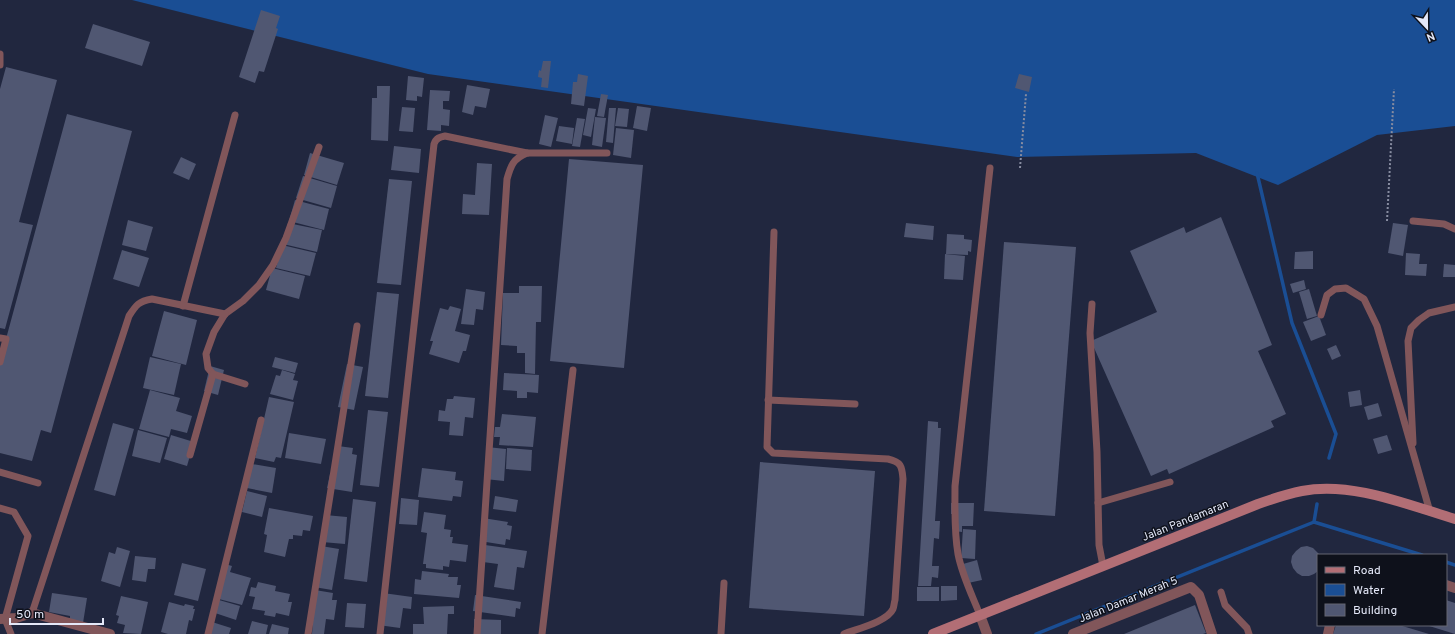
<svg xmlns="http://www.w3.org/2000/svg" width="1455" height="634" viewBox="0 0 1455 634" font-family="Overpass,sans-serif">
<rect width="100%" height="100%" fill="#21273f"/>
<!-- water -->
<polygon fill="#1a4e94" points="132,0 1455,0 1455,126 1377,135 1278,185 1196,153 1017,157 428,74"/>
<g fill="none" stroke-linecap="round" stroke-linejoin="round">
<!-- stream -->
<g stroke="#1a4e94" stroke-width="3.5">
<polyline points="1257,173 1292,323 1336,434 1329,458"/>
<polyline points="1314,522 1317,504"/>
<polyline points="1446,562 1455,565"/>
<polyline points="1036,634 1314,522 1422,555"/>
</g>
</g>
<!-- building -->
<g fill="#505772">
<polygon points="261,10 280,16 276,28 278,29 264,72 259,71 255,83 239,77"/>
<polygon points="93,24 150,42 142,66 85,48"/>
<polygon points="543,61 551,61 548,88 541,87 542,78 538,77 539,70 541,71"/>
<polygon points="6,67 57,80 19,222 33,225 5,329 0,328 0,89"/>
<polygon points="578,74 588,76 584,106 571,104 573,82 577,82"/>
<polygon points="1019,74 1032,77 1029,92 1015,88"/>
<polygon points="408,76 424,78 422,97 417,96 417,101 406,100"/>
<polygon points="467,85 490,89 486,108 475,106 473,115 462,112"/>
<polygon points="377,86 390,86 388,141 371,140 372,98 377,98"/>
<polygon points="430,90 450,91 449,101 443,101 443,109 450,110 449,126 441,125 441,131 427,130"/>
<polygon points="601,94 608,95 604,117 597,116"/>
<polygon points="637,106 651,108 647,131 633,128"/>
<polygon points="402,107 415,108 413,132 399,131"/>
<polygon points="588,108 596,109 591,137 583,135"/>
<polygon points="609,108 616,108 613,143 606,142"/>
<polygon points="618,108 629,109 627,127 615,126"/>
<polygon points="67,114 132,131 51,433 41,430 32,461 0,453 0,361"/>
<polygon points="545,115 558,118 551,147 539,144"/>
<polygon points="595,117 606,118 602,147 592,145"/>
<polygon points="577,118 585,119 580,147 572,146"/>
<polygon points="559,126 574,128 572,144 556,141"/>
<polygon points="616,128 634,130 631,158 613,155"/>
<polygon points="394,146 421,149 419,173 391,170"/>
<polygon points="310,153 344,163 337,185 304,175"/>
<polygon points="181,157 196,164 189,180 173,173"/>
<polygon points="569,159 643,165 624,368 550,361"/>
<polygon points="477,163 492,164 489,215 462,214 463,194 475,195"/>
<polygon points="303,176 337,186 331,208 296,198"/>
<polygon points="389,179 412,181 401,285 377,283"/>
<polygon points="295,200 329,209 324,230 289,221"/>
<polygon points="1221,217 1272,345 1258,351 1286,414 1271,421 1274,427 1169,474 1167,469 1151,476 1091,341 1157,312 1130,251 1184,227 1186,233"/>
<polygon points="128,220 153,227 146,251 122,245"/>
<polygon points="288,223 322,230 317,252 283,244"/>
<polygon points="906,223 934,226 933,240 904,237"/>
<polygon points="1393,223 1408,225 1403,256 1388,253"/>
<polygon points="947,234 964,235 964,239 972,240 971,252 968,251 968,255 946,254"/>
<polygon points="1004,242 1076,247 1055,516 984,511"/>
<polygon points="282,245 316,253 310,276 276,268"/>
<polygon points="122,250 149,258 139,287 113,279"/>
<polygon points="1313,251 1313,269 1294,269 1295,252"/>
<polygon points="1406,253 1420,254 1419,264 1427,264 1426,276 1405,275"/>
<polygon points="945,254 965,256 963,280 944,279"/>
<polygon points="1444,264 1455,265 1455,277 1443,277"/>
<polygon points="272,268 305,276 299,299 266,290"/>
<polygon points="1304,280 1306,289 1293,293 1290,284"/>
<polygon points="519,286 542,286 541,322 536,322 535,374 525,373 525,353 517,353 517,346 501,345 503,293 519,293"/>
<polygon points="466,289 485,292 483,310 476,309 474,325 461,324"/>
<polygon points="1309,289 1317,316 1307,319 1299,292"/>
<polygon points="377,292 399,294 388,398 365,396"/>
<polygon points="450,306 461,309 455,331 470,335 466,351 463,351 459,363 429,354 433,341 430,341 440,308 448,310"/>
<polygon points="164,311 197,320 186,365 152,356 158,333 184,340 158,333"/>
<polygon points="1319,316 1326,335 1311,341 1303,322"/>
<polygon points="1336,345 1341,356 1332,360 1327,349"/>
<polygon points="150,357 181,364 174,395 143,388"/>
<polygon points="275,357 298,363 295,373 272,367"/>
<polygon points="347,364 363,367 354,410 338,407"/>
<polygon points="210,366 224,370 218,395 204,391"/>
<polygon points="282,370 295,374 293,380 298,381 293,400 270,394 276,375 280,376"/>
<polygon points="504,373 539,375 538,393 527,392 527,398 517,398 517,391 503,390"/>
<polygon points="150,390 180,398 176,411 192,416 187,433 171,429 169,437 139,429"/>
<polygon points="1360,390 1362,405 1350,407 1348,392"/>
<polygon points="454,396 475,398 473,418 465,417 463,436 449,435 450,422 438,421 439,410 445,411 447,399 453,399"/>
<polygon points="269,397 294,402 281,458 276,457 274,462 255,458"/>
<polygon points="1378,403 1382,416 1368,420 1364,407"/>
<polygon points="368,410 388,412 379,487 360,485"/>
<polygon points="502,414 536,417 533,447 499,445 500,437 494,437 495,427 500,427"/>
<polygon points="928,421 938,422 938,428 941,428 935,521 940,521 939,539 934,538 932,566 939,566 938,578 932,577 931,586 918,586"/>
<polygon points="113,423 134,429 115,496 94,490"/>
<polygon points="138,430 167,438 160,463 132,456"/>
<polygon points="289,433 326,439 321,464 285,458"/>
<polygon points="171,435 194,442 187,466 164,459"/>
<polygon points="1387,435 1392,450 1378,454 1373,439"/>
<polygon points="338,446 353,448 352,454 357,455 352,492 327,488 330,474 334,475"/>
<polygon points="487,447 506,449 504,481 485,479"/>
<polygon points="507,448 532,450 531,471 506,469"/>
<polygon points="760,462 875,471 864,616 749,608"/>
<polygon points="252,464 276,468 272,493 247,488"/>
<polygon points="422,468 456,472 455,480 463,481 461,497 453,496 452,501 418,497"/>
<polygon points="247,491 267,496 262,517 242,512"/>
<polygon points="495,496 518,500 516,512 493,509"/>
<polygon points="401,498 419,500 417,525 399,524"/>
<polygon points="353,499 376,502 367,582 344,579"/>
<polygon points="951,503 974,503 973,526 962,526 962,532 954,531 955,514 951,514"/>
<polygon points="269,508 313,516 310,531 303,530 302,536 293,535 293,539 289,539 285,557 264,552 267,535 264,534"/>
<polygon points="424,512 446,515 444,529 451,530 450,537 453,537 452,543 468,545 466,562 450,560 449,567 443,566 443,570 426,568 426,564 423,564 427,533 421,532"/>
<polygon points="325,515 347,517 345,544 322,542"/>
<polygon points="483,518 508,522 507,525 512,526 510,540 506,539 505,545 486,542"/>
<polygon points="963,529 976,530 975,559 961,558"/>
<polygon points="485,545 527,551 524,568 517,567 514,590 494,587 498,564 483,562"/>
<polygon points="321,546 339,549 332,590 314,587"/>
<polygon points="1307,546 1313,548 1320,555 1318,555 1318,571 1314,574 1309,576 1302,576 1297,573 1293,568 1291,562 1292,556 1296,551 1301,547"/>
<polygon points="117,547 130,551 120,587 101,581 109,552 115,554"/>
<polygon points="135,556 156,558 155,569 148,569 146,582 132,580"/>
<polygon points="977,560 982,580 968,583 963,564"/>
<polygon points="182,563 206,569 198,601 174,595"/>
<polygon points="225,564 232,566 230,572 251,578 242,605 215,598"/>
<polygon points="422,571 449,574 448,577 458,577 457,585 461,585 459,598 414,594 415,579 421,580"/>
<polygon points="258,582 276,586 275,591 290,594 288,602 292,602 289,616 276,613 275,617 264,615 265,611 252,609 255,597 249,596 251,587 256,588"/>
<polygon points="941,586 957,586 957,600 941,601"/>
<rect x="917" y="587" width="22" height="14"/>
<polygon points="315,590 333,593 332,600 337,600 334,620 326,619 324,634 312,634"/>
<polygon points="52,593 87,598 83,623 70,621 70,616 49,612"/>
<polygon points="383,593 412,597 411,609 403,608 400,628 378,625"/>
<polygon points="475,595 521,602 520,609 516,608 515,617 473,611"/>
<polygon points="121,596 148,602 141,634 123,633 125,625 117,623 119,616 116,615"/>
<polygon points="219,600 240,606 236,620 215,613"/>
<polygon points="1446,600 1455,603 1455,634 1426,625 1446,625"/>
<polygon points="169,602 184,606 185,604 194,606 193,609 195,609 192,621 189,620 186,634 168,634 161,632"/>
<polygon points="347,603 366,604 364,628 345,627"/>
<polygon points="1195,605 1206,633 1203,634 1124,634"/>
<polygon points="454,606 454,614 448,614 447,634 413,634 413,624 424,624 423,607"/>
<polygon points="474,619 501,620 501,634 474,634"/>
<polygon points="252,621 268,625 266,634 248,634"/>
<polygon points="212,622 231,628 229,634 208,634"/>
<polygon points="272,624 289,628 288,634 269,634"/>
<polygon points="1336,625 1399,625 1429,634 1333,634"/>
</g>
<g fill="none" stroke-linecap="round" stroke-linejoin="round">
<!-- path -->
<g stroke="#878ca0" stroke-width="2" stroke-dasharray="2 2" stroke-linecap="butt">
<polyline points="1020,168 1026,94"/>
<polyline points="1387,221 1394,89"/>
</g>
<!-- lane -->
<g stroke="#81565a" stroke-width="7">
<polyline points="0,54 0,65"/>
<polyline points="1413,221 1444,224 1455,229"/>
<path d="M774,232L767,447L773,453L888,459C901,462 902,466 903,479L895,600C894,603 894,607 893,609C887,622 856,629 844,634"/>
<polyline points="1092,304 1090,333 1097,452 1099,545 1103,566"/>
<polyline points="183,306 235,115"/>
<polyline points="1321,315 1327,295 1335,289 1346,288 1364,299 1377,326 1430,512"/>
<polyline points="0,338 6,339 0,362"/>
<polyline points="245,384 213,374 208,368 206,354 214,332 225,314 243,301 259,285 273,265 286,238 319,147"/>
<polyline points="768,400 855,404"/>
<polyline points="1413,443 1408,341 1411,328 1419,320 1429,313 1455,307"/>
<polyline points="190,455 213,374"/>
<polyline points="0,472 38,483"/>
<polyline points="1098,503 1170,482"/>
<polyline points="0,508 14,512 28,536 5,619 11,634"/>
<polyline points="1221,592 1225,605 1247,628 1249,634"/>
<path d="M32,613L129,316C136,305 139,301 152,299L225,314"/>
<path d="M980,615C972,595 962,575 958,554C954,531 955,509 955,486L990,168"/>
<polyline points="208,634 261,420"/>
<polyline points="308,634 357,326"/>
<path d="M380,634L434,144C436,138 440,137 445,136L527,153"/>
<path d="M477,634L507,179C511,165 513,159 527,153H607"/>
<polyline points="542,634 573,370"/>
<polyline points="721,634 724,583"/>
</g>
<!-- street -->
<g stroke="#81565a" stroke-width="10">
<polyline points="1446,585 1455,588"/>
<polyline points="980,615 987,634"/>
<polyline points="0,619 16,618 32,613 110,634"/>
<polyline points="1073,634 1191,587 1199,595 1212,634"/>
<polyline points="1328,634 1330,625"/>
</g>
<!-- secondary -->
<path stroke="#b26e75" stroke-width="10" d="M933,634L1258,504C1272,499 1287,494 1302,491C1351,481 1408,505 1455,519"/>
</g>
<g text-anchor="middle" stroke-width="3" stroke-linejoin="round" paint-order="stroke">
<!-- street labels -->
<g font-size="11" fill="#e4e8f8" stroke="#0e111b">
<text transform="translate(1185 520) rotate(-22)" y="4">Jalan Pandamaran</text>
<text transform="translate(1128 599) rotate(-22)" y="4">Jalan Damar Merah 5</text>
</g>
</g>
<!-- legend -->
<rect x="1317" y="554" width="130" height="72" fill="#0e111b" stroke="#646773"/>
<rect x="1325" y="567" width="20" height="6" fill="#b26e75" stroke="#646773"/>
<text x="1353" y="574" font-size="12" fill="#e4e8f8">Road</text>
<rect x="1325" y="584" width="20" height="12" fill="#1a4e94" stroke="#646773"/>
<text x="1353" y="594" font-size="12" fill="#e4e8f8">Water</text>
<rect x="1325" y="604" width="20" height="12" fill="#505772" stroke="#646773"/>
<text x="1353" y="614" font-size="12" fill="#e4e8f8">Building</text>
<!-- north arrow -->
<g transform="translate(1427 28) rotate(158)" stroke="#0e111b" stroke-width="3" paint-order="stroke">
<path d="M0-3L7 15L0 10L-7 15Z" fill="#e4e8f8"/>
<text y="-6" font-size="11" font-weight="bold" text-anchor="middle" fill="#e4e8f8">N</text>
</g>
<!-- scale -->
<path d="M10 618v6h93v-6" fill="none" stroke="#e4e8f8" stroke-width="2"/>
<text x="16" y="618" font-size="12" fill="#e4e8f8" stroke="#0e111b" stroke-width="3" paint-order="stroke">50 m</text>
</svg>
